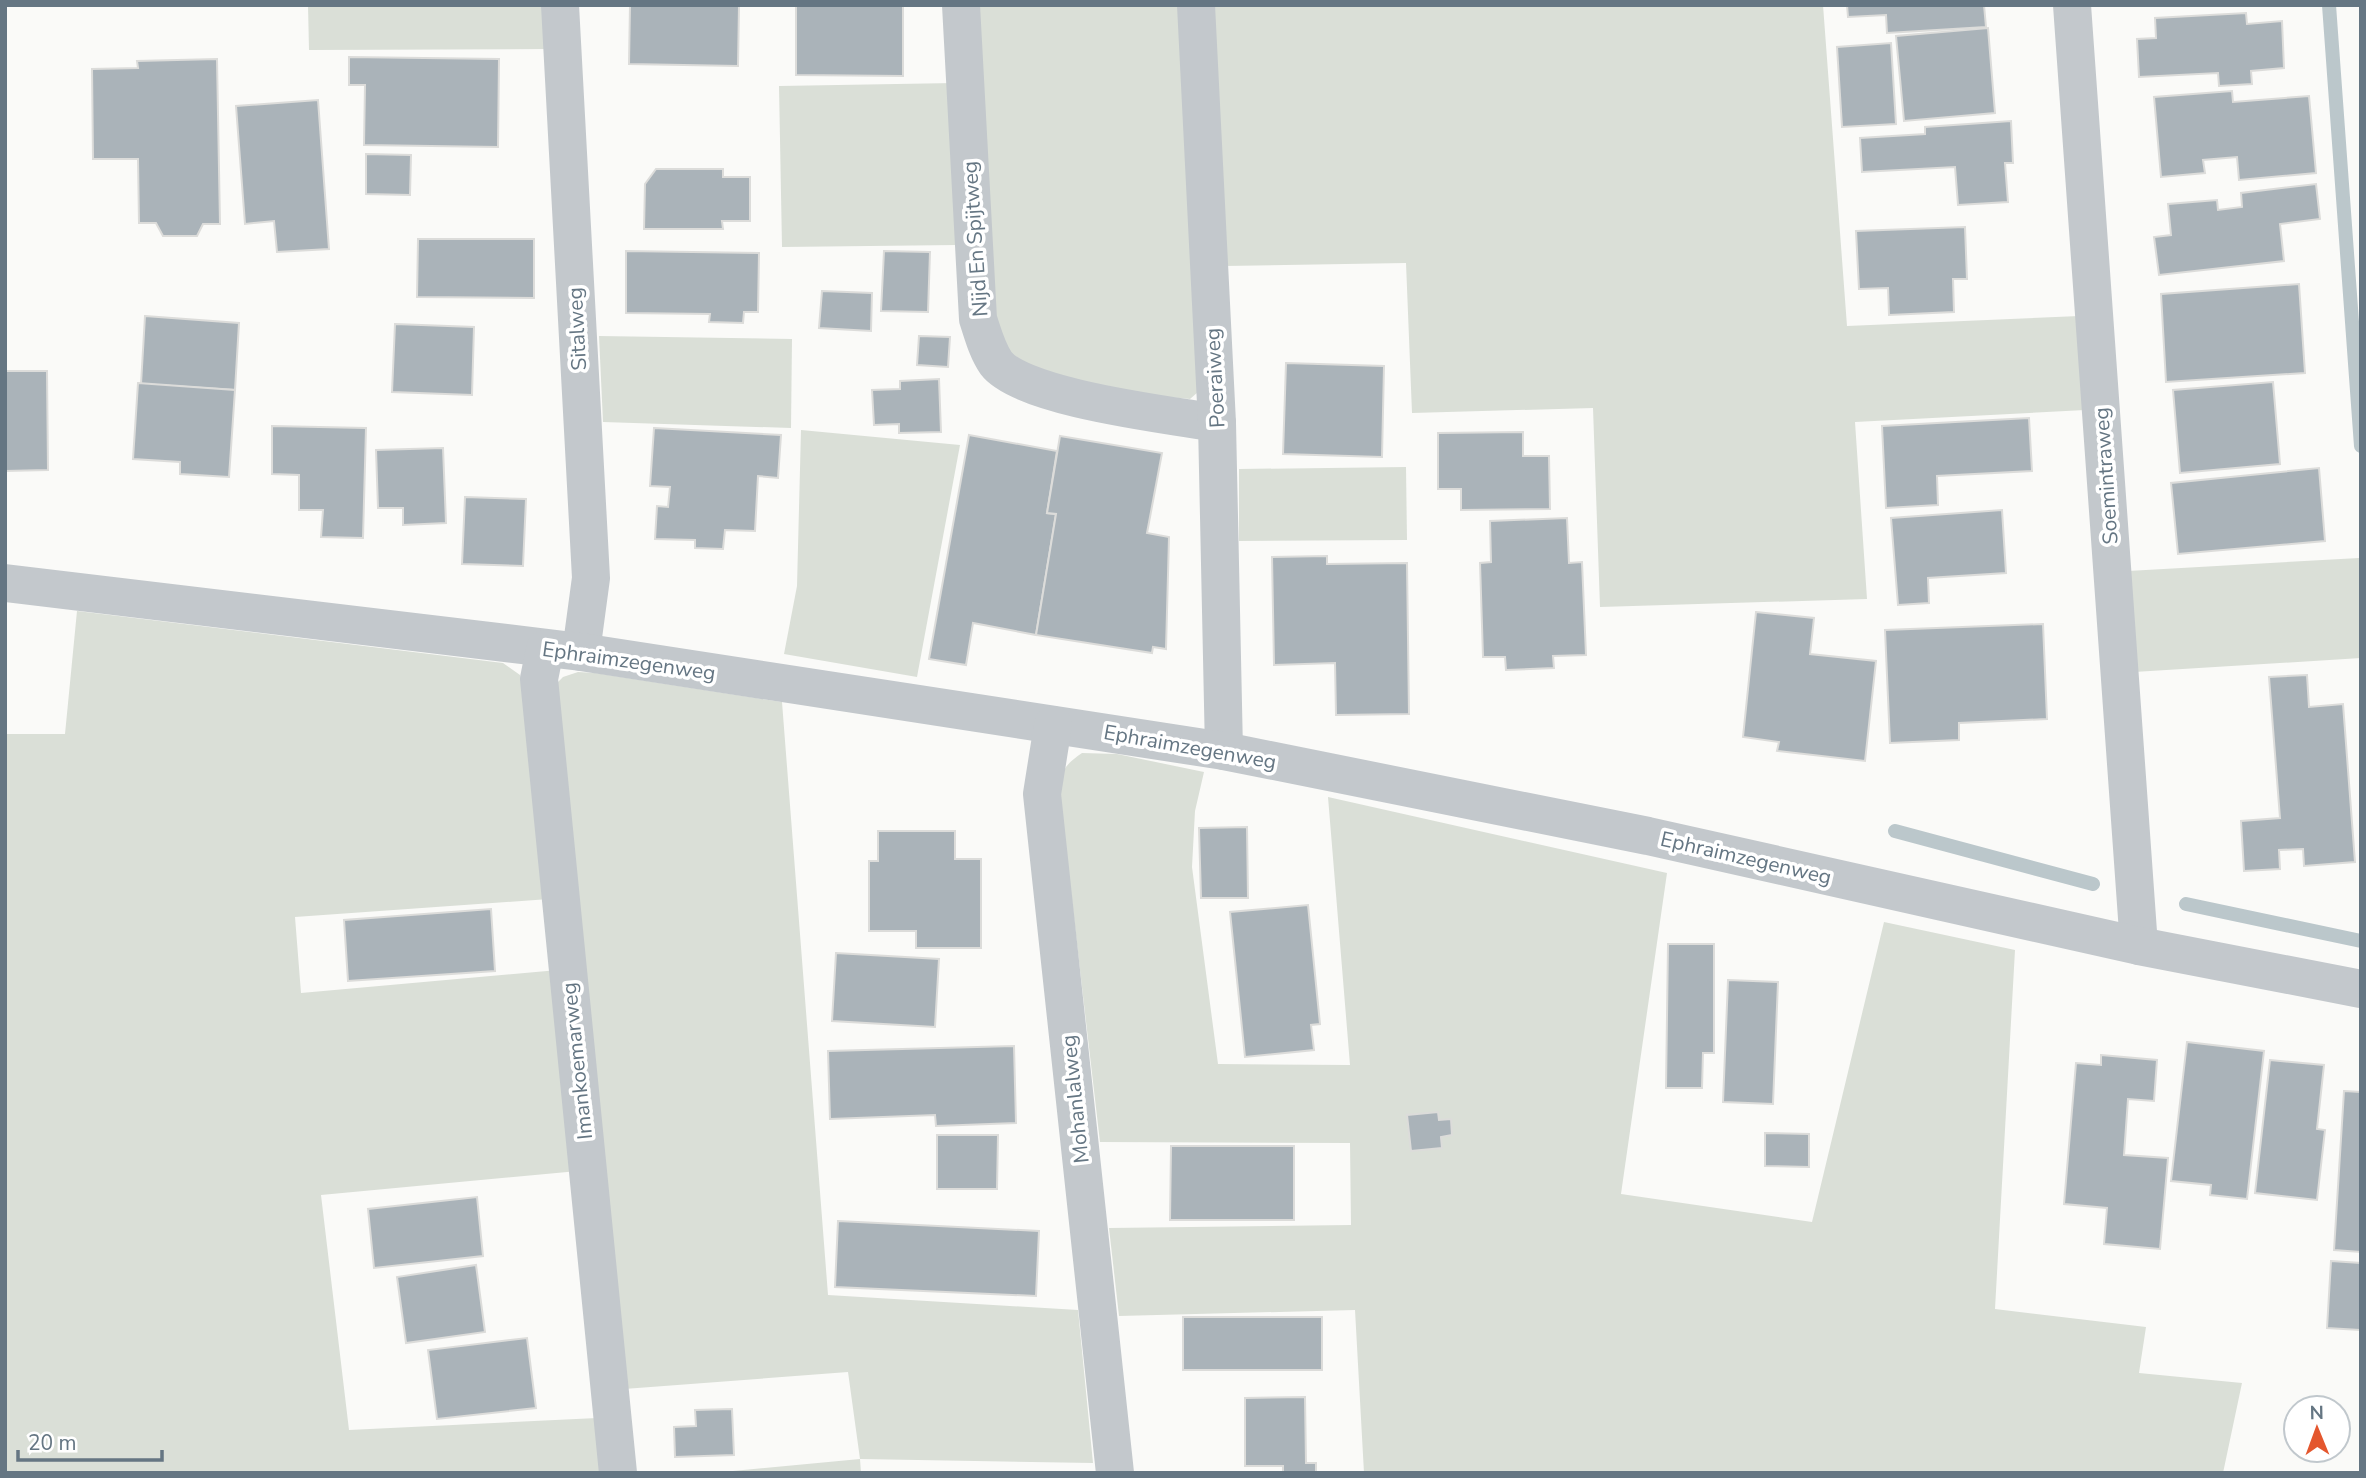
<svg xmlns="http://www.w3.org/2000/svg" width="2366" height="1478" viewBox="0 0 2366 1478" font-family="'Nunito Sans',sans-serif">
<rect width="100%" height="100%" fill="#fafaf8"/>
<!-- grass -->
<g fill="#dadfd7">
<polygon points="308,5 546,5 547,49 309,50"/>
<polygon points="976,5 1178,5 1198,392 1190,399 1098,391 1025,367 1001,343 993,321"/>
<polygon points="1211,5 1823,5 1847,326 2079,316 2085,410 1855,422 1867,599 1600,607 1593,408 1412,413 1406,263 1224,266"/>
<polygon points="955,83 957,245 782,247 779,86"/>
<polygon points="599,336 792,339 791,428 603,422"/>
<polygon points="801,430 960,445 917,677 784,654 797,586"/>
<polygon points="1406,467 1407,540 1239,541 1239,469"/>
<polygon points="2359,558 2361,658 2134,672 2128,571"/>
<polygon points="77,611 503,663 520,675 549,899 295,917 301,993 558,970 578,1171 321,1195 349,1430 597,1418 604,1473 5,1473 5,734 65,734"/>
<polygon points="578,672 595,673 782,702 828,1295 1078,1310 1093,1463 860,1459 861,1473 712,1473 860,1459 848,1372 624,1389 554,686 563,677"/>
<path d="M1082,753L1117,754L1204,772L1195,811L1192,867L1218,1064L1350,1065L1328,797L1667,873L1621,1194L1812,1222L1884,922L2015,950L1995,1309L2146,1327L2139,1373L2242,1383L2223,1473H1364L1355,1310L1119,1316L1109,1228L1351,1225L1350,1143L1100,1142L1059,789C1063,768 1065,765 1082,753Z"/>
</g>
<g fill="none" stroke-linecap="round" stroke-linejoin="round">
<!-- stream -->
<g stroke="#bbc7cb" stroke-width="14">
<polyline points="2329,5 2361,446"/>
<polyline points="1895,831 2093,884"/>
<polyline points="2186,904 2361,941"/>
</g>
</g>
<!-- building -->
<g fill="#aab3b9" stroke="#dcdcda" stroke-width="2">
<polygon points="630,5 739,5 738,66 629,64"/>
<polygon points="796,5 903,5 903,76 796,75"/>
<polygon points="1847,5 1984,5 1986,27 1887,33 1886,15 1848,17"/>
<polygon points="2246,13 2247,24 2282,21 2284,68 2251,71 2252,84 2219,86 2218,73 2139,77 2137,39 2156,38 2155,18"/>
<polygon points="1988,28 1995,113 1904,121 1896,36"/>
<polygon points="1891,43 1896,124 1842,127 1837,47"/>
<polygon points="349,57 499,59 498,147 364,145 365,85 349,85"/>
<polygon points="217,59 220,224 203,224 197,236 163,236 156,223 139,223 138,159 93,159 92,69 138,68 137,61"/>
<polygon points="2232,91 2233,102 2309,96 2316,173 2239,180 2237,157 2203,160 2205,173 2161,177 2154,97"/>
<polygon points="318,100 329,249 277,252 274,221 245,224 236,106"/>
<polygon points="2011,121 2013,163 2005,163 2008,202 1958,205 1955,167 1862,172 1860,138 1925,134 1925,127"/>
<polygon points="366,154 411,155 410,195 366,194"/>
<polygon points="656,169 723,169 723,177 750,177 750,221 722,221 723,229 644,229 645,184"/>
<polygon points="2316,184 2320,219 2280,224 2284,261 2159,275 2154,237 2171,235 2168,204 2217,200 2218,210 2242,207 2241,193"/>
<polygon points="1965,227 1967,279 1953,279 1954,312 1889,315 1888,288 1859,289 1856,231"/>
<polygon points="418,239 534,239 534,298 417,297"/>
<polygon points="626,251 759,253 758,312 744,312 743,323 709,322 710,314 626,313"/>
<polygon points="884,251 930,252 928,312 881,311"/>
<polygon points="2299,284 2305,373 2166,382 2161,294"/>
<polygon points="822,291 872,293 871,331 819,328"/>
<polygon points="145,316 239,323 235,390 141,384"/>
<polygon points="395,324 474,327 472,395 392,392"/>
<polygon points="919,336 950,337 948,367 917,365"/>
<polygon points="1286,363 1384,366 1382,457 1283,454"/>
<polygon points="5,371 47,371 48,470 5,471"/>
<polygon points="939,379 941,432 899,433 899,424 874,425 872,390 900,389 900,381"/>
<polygon points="2273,382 2280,464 2180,473 2173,390"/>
<polygon points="138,383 235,390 229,477 180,474 180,462 133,459"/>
<polygon points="2029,418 2032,471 1937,476 1938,505 1886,508 1882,426"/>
<polygon points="272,426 366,428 363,538 321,537 323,510 299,510 299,475 272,474"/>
<polygon points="654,428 781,435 778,478 758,476 755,531 725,530 723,549 695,548 695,540 655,539 657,506 668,507 670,487 650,486"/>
<polygon points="1523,432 1523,456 1549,456 1550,509 1461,510 1461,489 1438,489 1438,433"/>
<polygon points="969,435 1057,451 1047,513 1056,514 1036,635 973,623 966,665 929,659"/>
<polygon points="1060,436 1162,453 1147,533 1169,537 1166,649 1153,647 1152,653 1036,635 1056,514 1047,513"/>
<polygon points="443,448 446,523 403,525 403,508 378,508 376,450"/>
<polygon points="2319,468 2325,541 2178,554 2171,483"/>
<polygon points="465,497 526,499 523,566 462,564"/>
<polygon points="2002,510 2006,573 1928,578 1929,603 1898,605 1891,518"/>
<polygon points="1567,518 1569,563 1582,562 1586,655 1553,656 1554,668 1506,670 1505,657 1483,657 1480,563 1491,562 1490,521"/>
<polygon points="1327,556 1327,564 1407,563 1409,714 1336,715 1335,663 1274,665 1272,557"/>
<polygon points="1756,612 1814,618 1810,654 1876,661 1865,761 1777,751 1779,742 1743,737"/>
<polygon points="2043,624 2047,719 1959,723 1959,740 1890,743 1885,630"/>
<polygon points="2307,675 2309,707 2343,704 2355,862 2304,866 2303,849 2279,850 2280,869 2244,871 2241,821 2280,818 2269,677"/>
<polygon points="1247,827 1248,898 1201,898 1199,828"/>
<polygon points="878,831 955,831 955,859 981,859 981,948 916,948 916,931 869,931 869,861 878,861"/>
<polygon points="1308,905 1320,1024 1311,1025 1314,1050 1245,1057 1230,912"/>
<polygon points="491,909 495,971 348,981 344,920"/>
<polygon points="1668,944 1714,944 1714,1053 1703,1053 1702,1088 1666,1088"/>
<polygon points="836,953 939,959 935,1027 832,1021"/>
<polygon points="1728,980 1778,982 1773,1104 1723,1102"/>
<polygon points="2187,1042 2264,1051 2247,1199 2210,1195 2211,1185 2171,1181"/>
<polygon points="1014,1046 1016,1123 936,1126 935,1115 830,1119 828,1051"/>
<polygon points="2101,1055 2157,1060 2154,1101 2128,1099 2124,1155 2168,1158 2160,1249 2104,1244 2107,1208 2064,1204 2076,1063 2101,1065"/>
<polygon points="2270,1060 2324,1065 2317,1129 2325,1130 2317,1200 2255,1193"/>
<polygon points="2344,1091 2361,1092 2361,1252 2334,1250"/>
<polygon points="1438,1112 1439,1120 1451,1119 1452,1135 1441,1137 1442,1148 1411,1151 1407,1115"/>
<polygon points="1765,1133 1809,1134 1809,1167 1765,1166"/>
<polygon points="937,1135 998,1135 997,1189 937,1189"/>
<polygon points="1171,1146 1294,1146 1294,1220 1170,1220"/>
<polygon points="477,1197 483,1256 374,1268 368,1209"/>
<polygon points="838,1221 1039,1231 1036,1296 835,1287"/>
<polygon points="2331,1261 2361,1263 2360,1330 2327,1328"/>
<polygon points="476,1265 485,1332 406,1343 397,1277"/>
<rect x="1183" y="1317" width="139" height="53"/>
<polygon points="527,1338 536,1408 437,1419 428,1350"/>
<polygon points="1305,1397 1306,1463 1316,1463 1316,1473 1283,1473 1283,1466 1245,1466 1245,1398"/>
<polygon points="732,1409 734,1455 675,1457 674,1427 696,1426 695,1410"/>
</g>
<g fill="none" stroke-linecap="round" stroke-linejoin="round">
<!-- street -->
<g stroke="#c3c8cc" stroke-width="38">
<polyline points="560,5 591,578 581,652"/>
<path d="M961,5L978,319C983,334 987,350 996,363C1022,398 1171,415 1217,423"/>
<polyline points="1196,5 1217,423 1224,751"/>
<polyline points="2072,5 2139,946"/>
<polyline points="5,583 581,652 1224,751 1648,836 2139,946 2361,989"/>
<polyline points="545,649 539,679 618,1473"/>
<polyline points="1053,725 1042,794 1115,1473"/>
</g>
</g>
<g text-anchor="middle" stroke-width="7" stroke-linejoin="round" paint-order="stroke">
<!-- street labels -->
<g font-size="21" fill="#657683" stroke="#fff">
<text transform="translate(975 239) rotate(-94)" y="7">Nijd En Spijtweg</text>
<text transform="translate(577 329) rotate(-93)" y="7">Sitalweg</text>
<text transform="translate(1215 378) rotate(-93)" y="7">Poeraiweg</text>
<text transform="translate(2106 476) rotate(-94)" y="7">Soemintraweg</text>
<text transform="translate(629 661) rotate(8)" y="7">Ephraimzegenweg</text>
<text transform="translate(1190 747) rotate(10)" y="7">Ephraimzegenweg</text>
<text transform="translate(1746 858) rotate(13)" y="7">Ephraimzegenweg</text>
<text transform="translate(577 1061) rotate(-96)" y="7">Imankoemarweg</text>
<text transform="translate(1075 1099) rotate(-96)" y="7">Mohanlalweg</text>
</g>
</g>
<!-- border -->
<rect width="2366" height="1478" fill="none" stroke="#657683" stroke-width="14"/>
<!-- north arrow -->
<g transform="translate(2317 1429) rotate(359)"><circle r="33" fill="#ffffff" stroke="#c1c8cd" stroke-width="2"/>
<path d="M0-5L12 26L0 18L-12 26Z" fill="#e4572e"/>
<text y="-10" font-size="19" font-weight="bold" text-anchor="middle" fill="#657683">N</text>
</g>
<!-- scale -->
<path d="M18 1450v10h144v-10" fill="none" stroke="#657683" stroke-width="3.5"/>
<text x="28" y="1450" font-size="21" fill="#657683" stroke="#ffffff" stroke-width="5" paint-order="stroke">20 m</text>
</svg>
